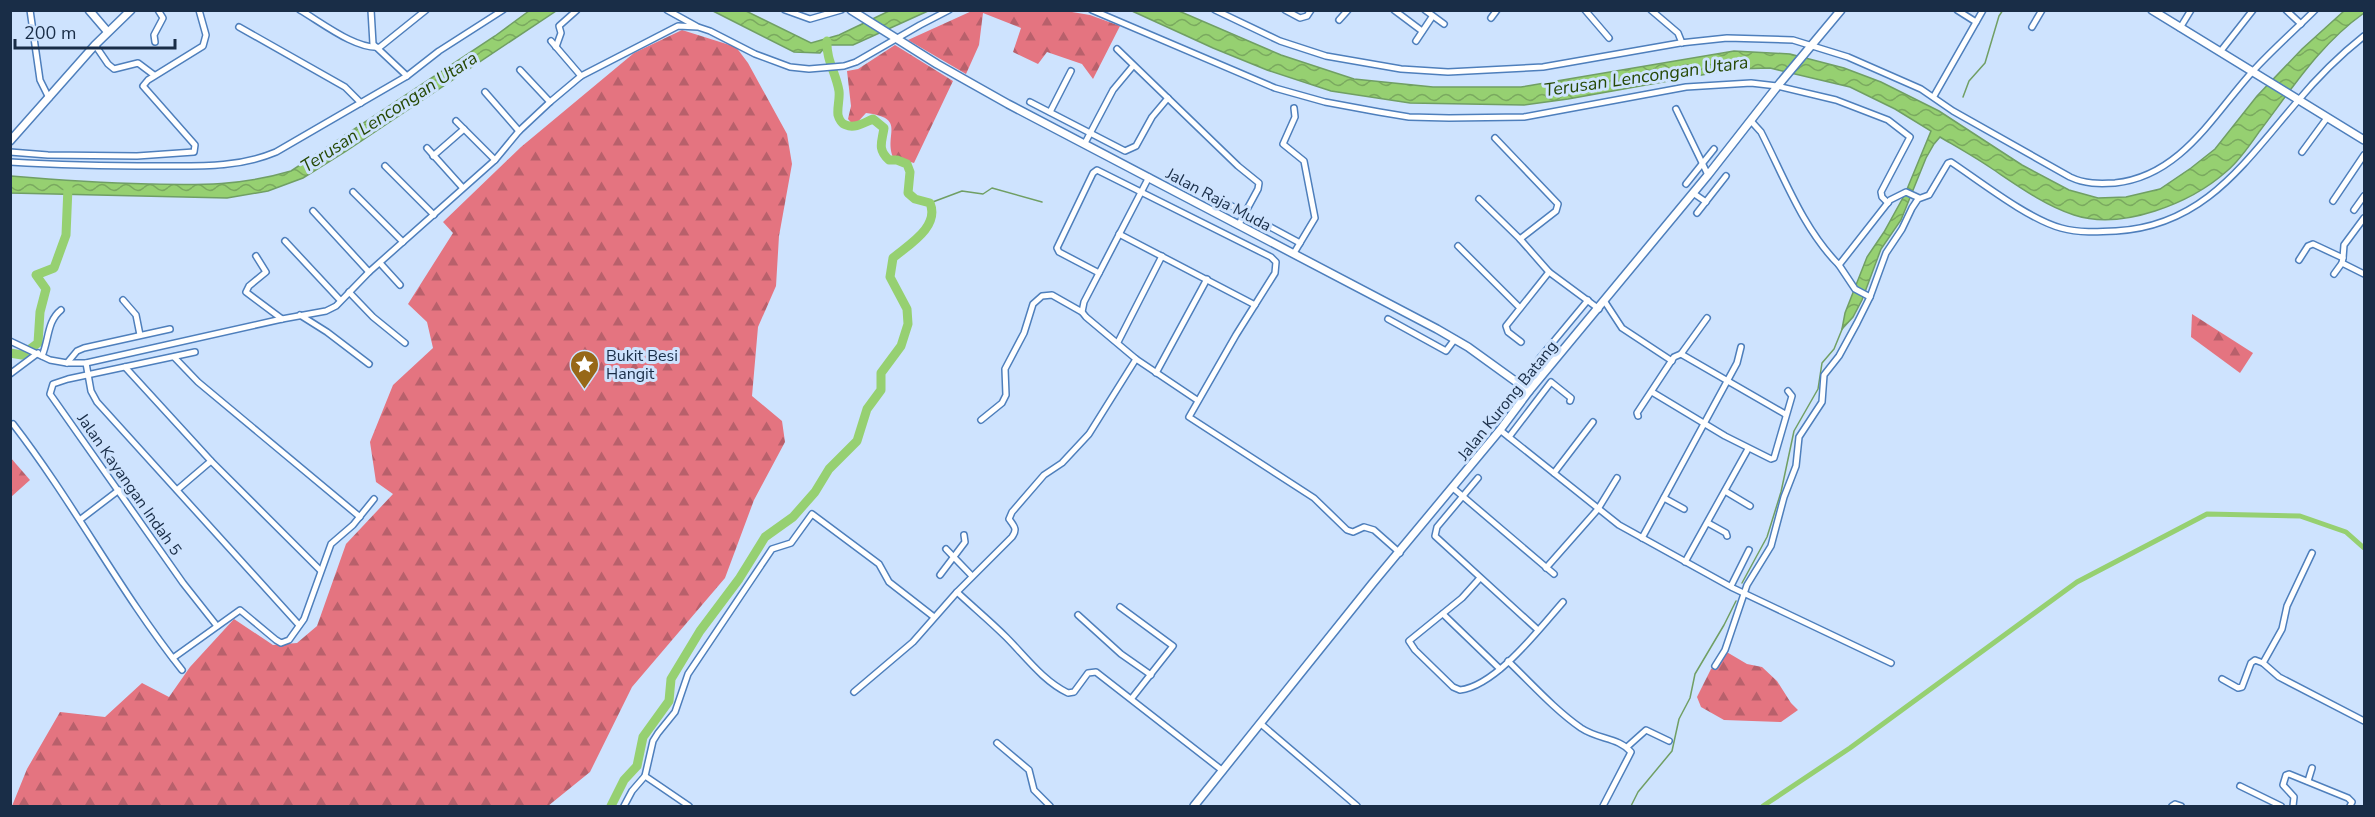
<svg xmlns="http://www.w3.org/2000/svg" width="2375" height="817" viewBox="0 0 2375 817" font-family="'Nunito Sans',sans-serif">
<defs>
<pattern id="forest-firs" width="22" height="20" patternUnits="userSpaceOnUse" patternTransform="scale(1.5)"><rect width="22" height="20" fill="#e47480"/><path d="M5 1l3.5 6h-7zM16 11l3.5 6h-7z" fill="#b8606b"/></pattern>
<pattern id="water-waves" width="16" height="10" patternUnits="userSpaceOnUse" patternTransform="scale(1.5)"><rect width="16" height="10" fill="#96d071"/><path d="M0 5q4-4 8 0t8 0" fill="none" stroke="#7aa95f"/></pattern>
</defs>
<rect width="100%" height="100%" fill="#cee3fe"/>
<!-- forest -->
<g fill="url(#forest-firs)">
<polygon points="974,10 1066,11 1090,15 1120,26 1093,79 1082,64 1047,52 1038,64 1013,52 1021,28 983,13 979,45 966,74 908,40"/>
<polygon points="682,30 736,47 748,63 787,134 792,164 779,236 776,286 758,327 752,396 782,421 785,442 754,500 725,578 632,687 590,772 548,806 12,806 27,769 60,712 105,717 142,683 169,697 190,667 234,619 273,645 297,643 317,626 346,544 393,494 376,482 370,442 393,385 433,348 427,322 408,304 453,233 443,222 521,147 634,53"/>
<path d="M895,45L953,81L914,163L893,157C884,134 907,118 866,113L854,126L848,119L851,106L847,71L858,69Z"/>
<polygon points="2192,314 2253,353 2240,373 2191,337"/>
<polygon points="10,457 30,480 11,497 10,497"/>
<polygon points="1725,651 1747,664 1762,667 1777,681 1791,703 1798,710 1781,722 1724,720 1701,707 1697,697 1711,669 1718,664"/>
</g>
<!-- water -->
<g fill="url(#water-waves)" stroke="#709f64" stroke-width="1.5">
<path d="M529,11H556L346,151L303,178L268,191L227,198L11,193V176C57,180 103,183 149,184C201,185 240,186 291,171L495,36Z"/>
<polygon points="713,11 746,11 811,43 839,35 889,11 928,11 853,45 827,45 820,53 794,52"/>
<path d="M1132,11H1179L1281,55L1354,79L1433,87H1521L1734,51L1790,54L1844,68L1881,82L1939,111L2022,165L2069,190L2098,198L2126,197L2160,189L2191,168L2215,149L2257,96L2302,49L2344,11H2364V13C2319,45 2292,89 2259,132C2250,145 2239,161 2227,171C2191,203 2122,231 2074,215C2044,205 2018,186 1991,168C1975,157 1957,147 1940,137L1934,144L1926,158L1901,220L1881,249L1862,300L1853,317L1842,329L1845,313L1867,257L1884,232L1905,194L1931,131L1895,109L1850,87L1770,68L1735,69L1568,99L1524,105L1410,103L1331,91L1267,70L1213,48Z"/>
</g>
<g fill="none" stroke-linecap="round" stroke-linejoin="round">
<!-- stream -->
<g stroke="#709f64" stroke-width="1.5">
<polyline points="1963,97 1969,81 1985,63 1999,16 2003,10"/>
<polyline points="930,203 962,191 983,194 992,188 1042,202"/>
<polyline points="1742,583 1767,537 1781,492 1794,431 1818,389 1822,363 1834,349 1843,327"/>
<polyline points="1631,806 1638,792 1672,751 1679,719 1690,698 1695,674 1724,625 1736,601"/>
</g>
<!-- canal -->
<polyline stroke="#96d071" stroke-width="5" points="1763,806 1850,748 2077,582 2207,514 2300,516 2346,532 2364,548"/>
<!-- river -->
<g stroke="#96d071" stroke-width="9">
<polyline points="10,353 22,355 38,343 40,312 46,289 36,275 54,268 66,235 68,187"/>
<path d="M611,806L624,780L637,766L643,737L669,701L671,679L700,631L739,579L765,537L793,517L815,492L829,469L857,441L867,409L881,390V373L901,346L908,324L907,309L890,277L893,258C908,245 940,227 930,203L915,199L908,193L910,172L907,164L897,160H889C877,149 882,142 884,128L873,119C865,122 855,129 846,125C842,124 839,119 838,115C837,107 840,99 839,91C836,73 826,60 827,41"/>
</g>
<defs>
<g id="street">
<polyline points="30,10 40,80 49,98"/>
<path d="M300,10C321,22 356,50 380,47L426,10"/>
<polyline points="371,10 373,44 407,76"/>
<polyline points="667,10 696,26"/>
<polyline points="785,10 810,19 841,10"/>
<polyline points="1092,10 1275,88 1325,102 1379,112 1409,117 1449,118 1524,117 1686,87 1751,83 1777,86 1836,100 1888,120 1910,137 1881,192 1882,197 1888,203"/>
<path d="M1215,10L1280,41L1326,56L1401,69L1448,72L1543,67L1680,43L1727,38L1793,40L1848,57L1921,89L1953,111L2070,177C2085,184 2099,184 2115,183C2181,176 2213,115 2253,71C2272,50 2295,30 2315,10"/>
<polyline points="1285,10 1300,18 1307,16 1311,10"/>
<polyline points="1394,10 1422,31"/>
<polyline points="1425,10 1444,24"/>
<polyline points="1585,10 1609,38"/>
<polyline points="1651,10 1678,33 1682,43"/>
<polyline points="1957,10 1976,22"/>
<polyline points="2286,10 2301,24"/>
<polyline points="1491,18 1497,10"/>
<polyline points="1339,20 1348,10"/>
<polyline points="239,27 345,87 361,103"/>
<polyline points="2032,27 2042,10"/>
<polyline points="2180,28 2191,10"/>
<polyline points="551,41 581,76"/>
<polyline points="1416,41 1432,17"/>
<polyline points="155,42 154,35 163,18 158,10"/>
<polyline points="95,45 108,64 114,69 138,63 154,75"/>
<polyline points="556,47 561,33 559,26 577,10"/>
<polyline points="1117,49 1238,166 1259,183 1258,189 1239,224"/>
<polyline points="2220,52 2253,10"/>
<polyline points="520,70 550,102"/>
<polyline points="485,92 519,131"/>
<polyline points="1934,96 1983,10"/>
<polyline points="1030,102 1125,151 1136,146 1152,117 1168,98"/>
<polyline points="1676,109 1708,175"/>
<polyline points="1050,112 1071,71"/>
<polyline points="456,121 495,160"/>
<path d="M1751,121L1761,132C1784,177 1803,229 1839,265L1890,200L1906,192L1919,198"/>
<polyline points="1495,138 1558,204 1556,211 1520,239"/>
<polyline points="1085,143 1113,90 1133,66"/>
<polyline points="427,148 462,187"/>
<polyline points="10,152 48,155 137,156 194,152 195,145 143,86 148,80 203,46 206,35 199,10"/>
<polyline points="2302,152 2327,118"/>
<polyline points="433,156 464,129"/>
<path d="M10,162C60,165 108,166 158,166C198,166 238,168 276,152L407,76L439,51L503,10"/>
<polyline points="385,166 434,215"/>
<polyline points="1149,177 1084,302 1082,312 1086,317 1136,359 1197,400"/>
<polyline points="1686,184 1714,149"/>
<polyline points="353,192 403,242"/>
<polyline points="1693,193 1706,202"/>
<polyline points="1479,199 1520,239 1549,272 1599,309"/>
<polyline points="2333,201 2364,155"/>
<polyline points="1226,203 1300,243"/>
<polyline points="2354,210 2364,196"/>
<polyline points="313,211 369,272"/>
<polyline points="1697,213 1726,176"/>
<polyline points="1119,234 1255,305"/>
<polyline points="285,241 340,300"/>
<polyline points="1458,246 1520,308"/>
<polyline points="1294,253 1315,218 1304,161 1283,144 1295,117 1294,108"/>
<polyline points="256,256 266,272 249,286 246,292 282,319"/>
<polyline points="2343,258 2342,263 2364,274"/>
<polyline points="2299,260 2308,246 2313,244 2343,258 2344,245 2364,218"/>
<polyline points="380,263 400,285"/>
<polyline points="1839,265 1855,289 1870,297"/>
<polyline points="1099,273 1059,252 1057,248 1093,173 1097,170 1271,257 1276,262 1275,273 1236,335 1189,417 1314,498 1347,530 1353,532 1364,527 1374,530 1400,553"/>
<polyline points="2334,274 2342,263"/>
<polyline points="349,292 373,317 405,343"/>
<polyline points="123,300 136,315 140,335"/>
<polyline points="1605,302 1622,328 1672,361"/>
<polyline points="300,315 327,332 369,364"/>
<polyline points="1388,319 1446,351 1455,339"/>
<polyline points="10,341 50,360 67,363 86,363 282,319 326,311 336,306 369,272 495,160 519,131 550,102 581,76 678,26 698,27 710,31 755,54 790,67 809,69 844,66 856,62 920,25 949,10"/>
<polyline points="1118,342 1162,256"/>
<polyline points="1521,342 1508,332 1506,326 1549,272"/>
<polyline points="195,352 68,379 53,384 50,394 183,583 217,626"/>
<polyline points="1681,354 1785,414"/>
<path d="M42,356C49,340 47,321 61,310"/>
<polyline points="174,357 198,382 360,517"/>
<polyline points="1539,359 1588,300"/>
<polyline points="67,363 77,351 84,348 170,329"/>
<polyline points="86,363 91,391 97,402 299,625"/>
<polyline points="125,367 211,461 320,570"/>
<polyline points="1156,373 1207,279"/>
<polyline points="10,374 38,353"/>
<polyline points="1652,392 1725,436 1771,459 1774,458 1792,396 1788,391"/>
<polyline points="1638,416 1637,413 1674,357 1681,354 1707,318"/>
<polyline points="981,420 1002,403 1006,395 1005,369 1024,333 1033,304 1042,296 1052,295 1082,312"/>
<path d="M13,424C74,503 120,592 182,670"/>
<polyline points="1500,430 1619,525 1733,588 1891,663"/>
<polyline points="1509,437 1551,382 1571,398 1570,401"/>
<polyline points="1554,473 1593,422"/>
<polyline points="1478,478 1437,527 1435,536 1538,630"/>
<polyline points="1453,488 1554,574"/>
<polyline points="177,490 211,461"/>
<polyline points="1725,491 1750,506"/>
<polyline points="1664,498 1684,509"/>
<polyline points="81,519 119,490"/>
<polyline points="1708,523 1726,533 1727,536"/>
<polyline points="1642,538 1737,363 1741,347"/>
<polyline points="946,549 972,576"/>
<polyline points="2312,553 2287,606 2282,629 2263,663 2279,677 2364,721"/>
<polyline points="1685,562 1748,449"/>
<polyline points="1546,568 1598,509 1617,478"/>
<polyline points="940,575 965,542 964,535"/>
<path d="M1480,578L1462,598L1409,641L1415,650L1453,687L1460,690C1496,686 1540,628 1563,602"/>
<polyline points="1731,586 1749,550"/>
<path d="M957,592C973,607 990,621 1006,637C1025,656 1043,681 1068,693L1074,692L1088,673L1096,672L1223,771"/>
<polyline points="1120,607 1173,646 1132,698"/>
<polyline points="1443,614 1500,669"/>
<polyline points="1078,615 1121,654 1151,675"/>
<polyline points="173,658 240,610 276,640 281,643 289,640 304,619 331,544 353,525 374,499"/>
<path d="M1508,661C1532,684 1554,709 1581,728C1599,740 1618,737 1631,752L1629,756L1603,806"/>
<path d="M1715,666L1725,650L1747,585L1771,546L1784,497L1796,466L1799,437L1822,402L1824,375L1839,356L1857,323L1870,297L1886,253L1902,229L1912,208L1918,199L1929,195L1948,163L1951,162C1981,182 2028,219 2061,228C2079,233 2098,232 2116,231C2204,226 2244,163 2296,103C2316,79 2340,55 2364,36"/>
<polyline points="2222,679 2238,688 2242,687 2251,663 2255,660 2263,663"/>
<path d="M854,692L913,642L957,592L1012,537C1018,529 1014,526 1009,519L1012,512L1044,475L1062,463L1089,434L1136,359"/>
<polyline points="1261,724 1357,806"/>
<polyline points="997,743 1029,770 1034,790 1050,806"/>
<polyline points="1627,747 1646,730 1669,741"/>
<polyline points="2308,781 2312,768"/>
<polyline points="2240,786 2281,806"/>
<polyline points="624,806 632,791 645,776"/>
<polyline points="689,806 645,776 653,741 658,733 675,712 688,674 772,549 791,543 812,514 879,564 889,582 934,617"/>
<polyline points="2172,806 2175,804 2181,806"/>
<polyline points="2293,806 2294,797 2283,785 2286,775 2289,774 2348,798 2352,802 2350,806"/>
</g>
<g id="secondary">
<polyline points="89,10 107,31"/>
<polyline points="851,10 937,64 1008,104 1437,329 1468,347 1529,391"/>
<polyline points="2152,10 2364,140"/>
<polyline points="10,141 95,45 131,10"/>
<polyline points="1194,806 1372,584 1500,430 1529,391 1708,175 1780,83 1841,10"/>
</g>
</defs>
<!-- street casing -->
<use href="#street" stroke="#4e7fbc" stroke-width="8"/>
<!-- secondary casing -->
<use href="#secondary" stroke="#4e7fbc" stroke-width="10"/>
<!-- street -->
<use href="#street" stroke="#fff" stroke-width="5"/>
<!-- secondary -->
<use href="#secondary" stroke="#fff" stroke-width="7"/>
</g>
<!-- icons -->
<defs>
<symbol id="sight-pin" viewBox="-11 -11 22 30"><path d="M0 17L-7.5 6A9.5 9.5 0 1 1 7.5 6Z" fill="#976818" stroke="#cee3fe"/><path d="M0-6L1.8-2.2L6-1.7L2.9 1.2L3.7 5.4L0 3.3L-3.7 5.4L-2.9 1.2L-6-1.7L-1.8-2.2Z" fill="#fff"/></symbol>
</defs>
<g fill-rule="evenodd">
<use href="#sight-pin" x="568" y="348" width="33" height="45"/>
</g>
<g text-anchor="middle" stroke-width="6" stroke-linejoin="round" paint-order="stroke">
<!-- street labels -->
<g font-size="16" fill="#192d47" stroke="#cee3fe">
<text transform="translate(1219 199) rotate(28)" y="6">Jalan Raja Muda</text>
<text transform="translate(1507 400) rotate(-51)" y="6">Jalan Kurong Batang</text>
<text transform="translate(130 484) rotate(55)" y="6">Jalan Kayangan Indah 5</text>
</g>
<!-- poi labels -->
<g font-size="16" fill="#192d47" stroke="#cee3fe" text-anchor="start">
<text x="606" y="361">Bukit Besi<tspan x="606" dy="18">Hangit</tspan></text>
</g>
<!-- water labels -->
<g font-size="18" font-style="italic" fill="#264905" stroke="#cee3fe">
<text transform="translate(1646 76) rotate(-8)" y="6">Terusan Lencongan Utara</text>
<text transform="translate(389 112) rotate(-33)" y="6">Terusan Lencongan Utara</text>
</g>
</g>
<!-- border -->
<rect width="2375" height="817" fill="none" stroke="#192d47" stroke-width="24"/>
<!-- scale -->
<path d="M15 39v9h160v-9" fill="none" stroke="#192d47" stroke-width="3"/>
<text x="24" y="39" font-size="18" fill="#192d47" stroke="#cee3fe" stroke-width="4.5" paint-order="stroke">200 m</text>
</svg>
